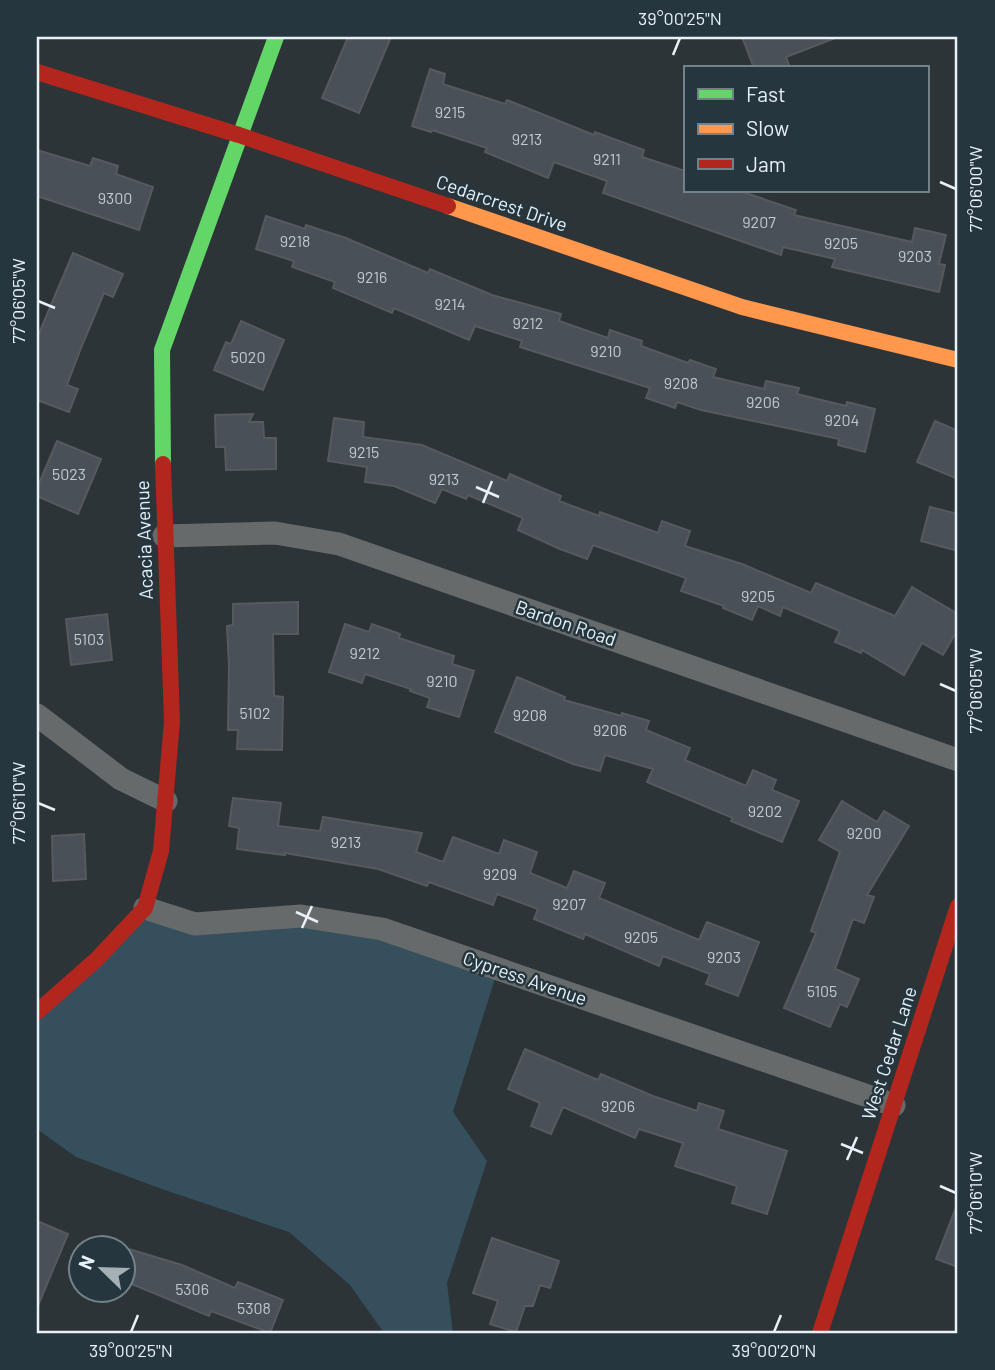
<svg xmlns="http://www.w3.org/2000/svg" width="995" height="1370" viewBox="0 0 995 1370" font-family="Barlow,sans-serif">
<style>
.green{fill:#364f5c}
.building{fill:#4a5057;stroke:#555a5f;stroke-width:2}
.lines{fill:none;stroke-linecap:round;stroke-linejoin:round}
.street{stroke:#666a6b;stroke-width:23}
.fast{stroke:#63d668;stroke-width:16}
.slow{stroke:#ff974d;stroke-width:16}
.jam{stroke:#b3261e;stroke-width:16}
.ticks{fill:none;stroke:#e7f1f7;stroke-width:2.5}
.labels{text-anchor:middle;stroke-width:5;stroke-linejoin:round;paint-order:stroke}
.number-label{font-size:16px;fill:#c0c9cf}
.street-label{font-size:19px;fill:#e7f1f7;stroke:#26363e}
.neatline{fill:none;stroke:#e7f1f7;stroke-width:2.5}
.ticks-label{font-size:18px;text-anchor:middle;fill:#e7f1f7}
</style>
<rect width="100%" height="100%" fill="#2c3438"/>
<!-- green -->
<path class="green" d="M145,908l50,16 106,-8 197,53 -45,143 34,49 -40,122 6,50h-69l-34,-48 -61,-53 -130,-44 -83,-31 -39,-28v-117z"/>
<!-- building -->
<g class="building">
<path d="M348,37h43l-32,76 -37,-15z"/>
<path d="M742,37h92l1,1 -49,19 4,11h-36z"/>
<path d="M430,69l15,5 -2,10 62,20 2,-4 87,35 1,-3 49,18 -2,7 43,14v20h55l56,19 -2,5 118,27 3,-14 31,7 -7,29 6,1 -6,27 -107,-25 3,-8 -52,-12 -2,8 -178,-62 4,-12 -53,-19 -6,16 -63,-26 2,-4 -55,-18 -1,2 -19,-6z"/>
<path d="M37,150l53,16 3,-8 25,8 -2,8 37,13 -14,43 -102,-34z"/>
<path d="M266,216l39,13 1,-4 40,13 82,35 2,-4 62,26 69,19 -2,7 49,17 2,-8 32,11 -1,5 47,17 2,-3 26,9 -3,8 51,12 2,-8 33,7 -2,6 49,12 1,-4 28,7 -10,43 -27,-7 1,-6 -138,-29 -24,-8 -2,6 -29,-10 4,-10 -130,-41 2,-6 -47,-15 -6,14 -75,-32 -2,5 -59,-25 2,-6 -43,-15 2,-6 -38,-12z"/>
<path d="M73,253l50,21 -10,23 -9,-4 -23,55 -14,37 11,4 -9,23 -32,-12v-62z"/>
<path d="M241,321l43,19 -21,50 -49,-20 12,-28 5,2z"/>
<path d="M253,414l-4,8h14l1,16h12v31l-50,1 -1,-23h-9l-1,-32z"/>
<path d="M334,418l30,4 -1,15 59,8 85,36 3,-7 51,22 -2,5 40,15 1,-4 58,21 4,-12 28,10 -5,15 57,18 69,29 5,-10 79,33 17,-29 46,27v15l-15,26 -21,-12 -18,32 -42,-25 -1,3 -26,-11 5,-11 -57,-24 -3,9 -22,-10 -6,14 -29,-12 1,-2 -43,-15 5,-13 -93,-33 -6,14 -27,-10 -42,-19 5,-12 -55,-23 -2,4 -24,-10 -7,14 -41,-17 -29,-4 2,-15 -39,-6z"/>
<path d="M935,421l23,10v48l-41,-17z"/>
<path d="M57,441l44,18 -23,55 -41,-18v-8z"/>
<path d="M930,507l28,7v37l-37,-10z"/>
<path d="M298,602v32h-25l1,62 9,1 -1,53 -45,-1 1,-19h-10l1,-64 -2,-40 6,-1v-21z"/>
<path d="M107,614l5,46 -41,5 -5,-46z"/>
<path d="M345,624l24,8 3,-8 28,10 -1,4 55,18 -2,8 22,7 -15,46 -32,-10 3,-9 -20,-7 1,-2 -46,-15 -3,9 -33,-11z"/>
<path d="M517,677l48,20 -1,3 58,16v-3l27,8 -3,9 44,18 -5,12 61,26 7,-16 23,10 -4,10 27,11 -17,41 -51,-21 2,-3 -86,-36 6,-13 -48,-14 -5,16 -27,-7 -78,-32z"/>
<path d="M233,798l48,5 -3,23 42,5 3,-14 99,16 -6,19 27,10 10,-25 46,17 5,-14 33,12 -7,21 37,15 7,-17 31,12 -6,15 100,42 8,-18 52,20 -21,54 -32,-12 4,-10 -47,-18 -4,10 -74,-32 -2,5 -49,-20 4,-10 -41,-15 -4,11 -64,-23 -2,4 -49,-17 -93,-16v2l-48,-6 2,-21 -10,-2z"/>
<path d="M842,801l35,21 7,-11 25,15 -42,69 7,2 -10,26 -11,-4 -18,50 24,10 -12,28 -7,-3 -10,23 -46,-19 32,-75 -5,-2 29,-79 -21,-12z"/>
<path d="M84,834l2,45 -33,2 -1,-45z"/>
<path d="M525,1049l73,31 3,-6 52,22 44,15 2,-8 25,8 -6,18 69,22 -20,63 -35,-11 5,-17 -62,-20 8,-23 -44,-14 -4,9 -72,-31 -12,27 -20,-8 9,-23 -32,-14z"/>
<path d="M957,1205h1v62l-22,-8z"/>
<path d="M37,1221l31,13 -31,74z"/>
<path d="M492,1238l67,23 -9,27 -10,-3 -7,21h-8l-9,26 -26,-8 8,-23 -25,-8z"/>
<path d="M122,1247l60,18 53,23 3,-6 45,18 -13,33 -59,-22 -2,5 -87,-36z"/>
</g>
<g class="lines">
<!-- street -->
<g class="street">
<path d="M164,536l111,-3 64,11 619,216"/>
<path d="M37,715l84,64 45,22"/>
<path d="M145,908l50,16 106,-8 81,13 512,176"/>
</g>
<!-- fast -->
<path class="fast" d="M163,464l-1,-114 114,-313"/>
<!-- slow -->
<path class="slow" d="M448,206l294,101 216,53"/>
<!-- jam -->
<g class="jam">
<path d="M37,72l202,63 209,71"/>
<path d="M37,1012l60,-53 48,-51 16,-57 11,-130 -9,-257"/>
<path d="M820,1333l138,-427"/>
</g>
</g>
<!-- ticks -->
<path class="ticks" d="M673,55l7,-17M940,182l16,7M38,301l17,7M476,487l23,10M483,503l9,-22M940,684l16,7M38,803l17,7M296,912l22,10M302,928l10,-22M841,1144l22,9M847,1160l10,-23M940,1186l16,7M131,1332l7,-17M774,1332l7,-17"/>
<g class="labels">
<!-- number labels -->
<g class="number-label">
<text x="450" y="118">9215</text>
<text x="527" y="145">9213</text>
<text x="607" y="165">9211</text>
<text x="115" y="204">9300</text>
<text x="759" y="228">9207</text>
<text x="295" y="247">9218</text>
<text x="841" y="249">9205</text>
<text x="915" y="262">9203</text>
<text x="372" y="283">9216</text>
<text x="450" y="310">9214</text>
<text x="528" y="329">9212</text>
<text x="606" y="357">9210</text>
<text x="248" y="363">5020</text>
<text x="681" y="389">9208</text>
<text x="763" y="408">9206</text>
<text x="842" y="426">9204</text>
<text x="364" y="458">9215</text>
<text x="69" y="480">5023</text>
<text x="444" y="485">9213</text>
<text x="758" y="602">9205</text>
<text x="89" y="645">5103</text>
<text x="365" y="659">9212</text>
<text x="442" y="687">9210</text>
<text x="255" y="719">5102</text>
<text x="530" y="721">9208</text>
<text x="610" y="736">9206</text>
<text x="765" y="817">9202</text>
<text x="864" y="839">9200</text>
<text x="346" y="848">9213</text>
<text x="500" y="880">9209</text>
<text x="569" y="910">9207</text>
<text x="641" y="943">9205</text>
<text x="724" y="963">9203</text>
<text x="822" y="997">5105</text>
<text x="618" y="1112">9206</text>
<text x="192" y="1295">5306</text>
<text x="254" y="1314">5308</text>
</g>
<!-- street labels -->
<g class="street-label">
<text transform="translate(502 203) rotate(19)" y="7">Cedarcrest Drive</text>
<text transform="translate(144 540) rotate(-92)" y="7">Acacia Avenue</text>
<text transform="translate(566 623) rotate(19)" y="7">Bardon Road</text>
<text transform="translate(525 978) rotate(19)" y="7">Cypress Avenue</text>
<text transform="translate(889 1053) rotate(-72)" y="7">West Cedar Lane</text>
</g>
</g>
<!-- border -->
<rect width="995" height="1370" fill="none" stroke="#26363e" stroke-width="77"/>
<!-- legend -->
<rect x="684" y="66" width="245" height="126" fill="#26363e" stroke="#738188" stroke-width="2"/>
<rect x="698" y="89" width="35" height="10" fill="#63d668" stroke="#738188" stroke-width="2"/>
<text x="746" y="102" font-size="21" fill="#e7f1f7">Fast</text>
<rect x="698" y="124" width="35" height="10" fill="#ff974d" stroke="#738188" stroke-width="2"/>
<text x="746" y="136" font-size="21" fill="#e7f1f7">Slow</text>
<rect x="698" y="159" width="35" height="10" fill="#b3261e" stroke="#738188" stroke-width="2"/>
<text x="746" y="172" font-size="21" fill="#e7f1f7">Jam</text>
<!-- north arrow -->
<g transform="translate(102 1269) rotate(293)"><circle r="33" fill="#26363e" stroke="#738188" stroke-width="2"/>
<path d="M0-5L12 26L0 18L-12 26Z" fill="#a6afb4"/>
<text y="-10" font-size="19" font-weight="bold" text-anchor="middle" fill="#e7f1f7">N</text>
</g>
<rect x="38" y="38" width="918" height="1294" class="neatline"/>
<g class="ticks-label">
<text x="680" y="25">39°00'25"N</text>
<text transform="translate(976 189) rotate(-90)" y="6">77°06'00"W</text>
<text transform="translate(19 301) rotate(-90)" y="6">77°06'05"W</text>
<text transform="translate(976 691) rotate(-90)" y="6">77°06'05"W</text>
<text transform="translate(19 803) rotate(-90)" y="6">77°06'10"W</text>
<text transform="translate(976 1193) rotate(-90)" y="6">77°06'10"W</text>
<text x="131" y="1357">39°00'25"N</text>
<text x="774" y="1357">39°00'20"N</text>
</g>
</svg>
